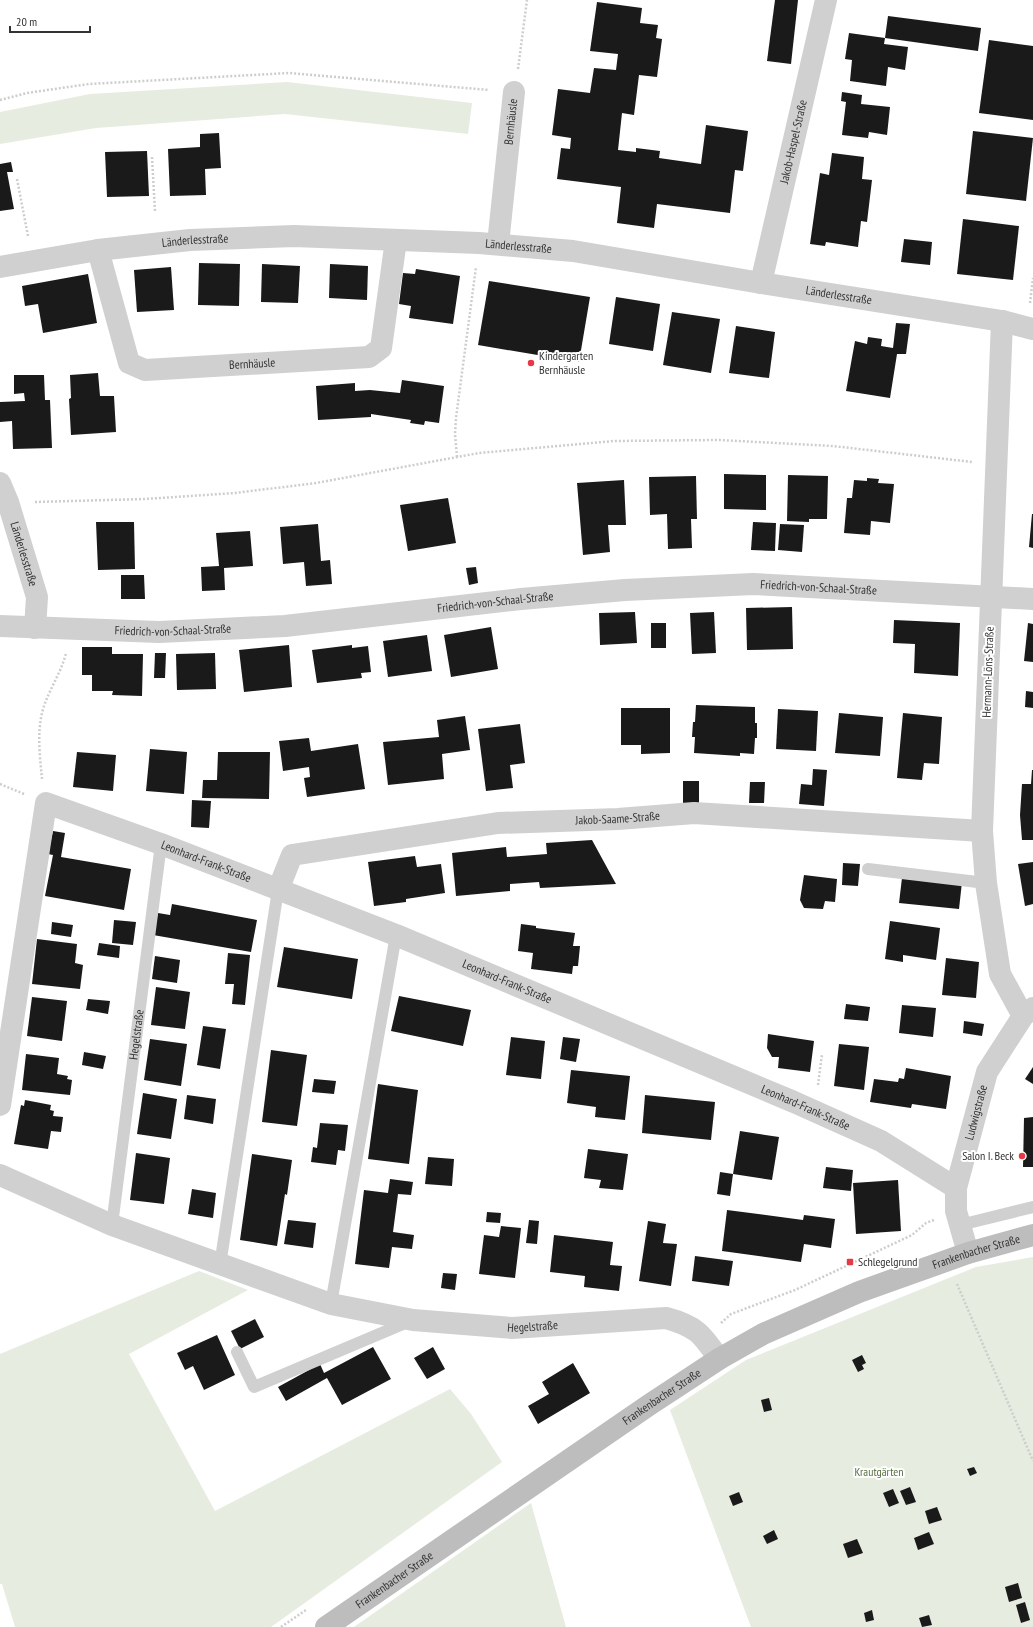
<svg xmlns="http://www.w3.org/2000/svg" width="1033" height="1627" viewBox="0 0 1033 1627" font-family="'PT Sans Narrow',sans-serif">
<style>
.green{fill:#e6ecdf}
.building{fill:#1a1a1a}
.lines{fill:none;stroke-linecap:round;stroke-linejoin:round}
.path{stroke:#cdcdcd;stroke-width:2.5;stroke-dasharray:2 2;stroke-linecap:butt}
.lane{stroke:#d0d0d0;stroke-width:12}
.street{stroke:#d0d0d0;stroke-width:22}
.secondary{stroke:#bdbdbd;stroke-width:22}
.poi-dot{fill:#e63946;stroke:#fff;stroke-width:1.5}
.labels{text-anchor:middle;stroke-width:4;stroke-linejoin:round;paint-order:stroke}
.street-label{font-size:12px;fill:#333;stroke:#fff}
.poi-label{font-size:12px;fill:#333;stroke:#fff;text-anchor:start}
.park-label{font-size:12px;fill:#56703f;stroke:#fff}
</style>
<rect width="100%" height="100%" fill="#fff"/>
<!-- green -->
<g class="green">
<path d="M287,82l185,21 -4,31 -183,-20 -189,14 -96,16v-32l90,-18z"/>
<path d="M1033,1257v370h-282l-81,-217 76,-50 230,-93z"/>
<path d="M199,1271l49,19 -119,64 86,157 235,-122 21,25 31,48 -231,165h-256l-13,-43h-2v-230z"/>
<path d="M531,1503l35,124h-212z"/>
</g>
<!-- building -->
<g class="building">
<path d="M775,0h23l-7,64 -24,-3z"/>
<path d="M597,2l45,6 -2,15 18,2 -2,13 6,1 -5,38 -18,-2 -5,40 -12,-2 -4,37 18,2v-4l24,3 -1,7 42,6 5,-39 42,6 -5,40 -8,-1 -5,43 -73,-9 -3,24 -37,-5 4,-36 -64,-8 4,-31 9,1 1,-11 -19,-3 6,-46 32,4 4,-25 22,2 2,-16 -28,-3z"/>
<path d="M888,16l93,12 -3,23 -93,-13z"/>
<path d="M849,33l36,5 -1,6 24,3 -3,23 -17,-3 -2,19 -36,-5 2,-21 -7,-1z"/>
<path d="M989,40l44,6v74l-54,-7z"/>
<path d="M842,92l20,3 -1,9 29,3 -3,28 -18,-3 -1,6 -26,-3 4,-33 -5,-1z"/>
<path d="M973,131l60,7 -7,63 -60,-7z"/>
<path d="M219,133l2,35 -16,1 1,26 -36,1 -2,-47 32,-2v-13z"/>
<path d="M147,151l2,45 -42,1 -2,-45z"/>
<path d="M832,153l32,4 -2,22 10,1 -5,42 -6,-1 -3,26 -32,-5 -1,4 -15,-2 10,-71 9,2z"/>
<path d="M11,162l2,10h-6l7,37 -14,2v-47z"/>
<path d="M963,219l56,7 -6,54 -56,-6z"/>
<path d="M904,239l28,3 -2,23 -29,-3z"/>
<path d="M199,263l41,1 -1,42 -41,-1z"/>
<path d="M262,264l38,2 -2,37 -37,-1z"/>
<path d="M330,264l38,2 -1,34 -38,-2z"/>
<path d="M171,267l3,43 -37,2 -3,-42z"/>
<path d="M416,269l44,7 -7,48 -44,-6 2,-12 -12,-2 4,-31 12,1z"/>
<path d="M88,274l9,49 -54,10 -5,-29 -13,2 -3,-20z"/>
<path d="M489,281l101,16 -11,65 -101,-17z"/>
<path d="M616,297l44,7 -7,47 -44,-7z"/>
<path d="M672,312l48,7 -9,54 -48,-8z"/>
<path d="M896,323l14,1 -4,30h-9l-7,44 -44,-7 9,-50 12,3 1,-7 14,2 -1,7 12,2z"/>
<path d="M736,326l39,6 -6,46 -40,-5z"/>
<path d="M98,373l2,23h14l2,36 -45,3 -2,-36 2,-1 -1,-23z"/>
<path d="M14,375h30l1,25h5l2,48 -39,1 -1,-28 -12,1v-20l25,-1 -1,-8 -10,1z"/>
<path d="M402,380l42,6 -5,37 -14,-2 -1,4 -14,-2 1,-3 -40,-6v3l-53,3 -2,-34 39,-3v8l15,-1 30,3z"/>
<path d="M724,474l42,1v35l-42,-1z"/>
<path d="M788,475l40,1 -1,43h-18v3l-22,-1z"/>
<path d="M696,476l1,43h-6l1,29 -24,1 -1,-35 -17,1 -1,-38z"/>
<path d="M867,478l12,1 -1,4 16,1 -4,39 -19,-2 -1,14 -26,-2 3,-35h5l2,-18 13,1z"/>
<path d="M624,480l2,45h-18l2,27 -27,3 -6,-72z"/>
<path d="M448,498l8,45 -48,8 -8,-46z"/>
<path d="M1032,514h1v34l-4,-1z"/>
<path d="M96,522h38l1,47 -37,1z"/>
<path d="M753,522l23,1 -1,28 -24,-1z"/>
<path d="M318,524l3,37 9,-1 2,24 -26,2 -2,-24 -21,2 -3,-37z"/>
<path d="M780,524l24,1 -2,27 -24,-2z"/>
<path d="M250,531l3,35 -29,2 1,22 -23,1 -1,-24 18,-1 -3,-33z"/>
<path d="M476,567l2,16 -9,2 -3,-17z"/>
<path d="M121,575h23l1,24h-24z"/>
<path d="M792,607l1,42 -46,1 -1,-42z"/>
<path d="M635,612l2,31 -37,2 -1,-32z"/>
<path d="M714,612l2,41 -24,1 -2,-41z"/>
<path d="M894,620l66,3 -2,53 -44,-3 1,-29 -22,-1z"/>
<rect x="651" y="623" width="15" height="25"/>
<path d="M1028,623l5,1v38l-9,-1z"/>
<path d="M491,627l7,42 -47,8 -7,-42z"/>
<path d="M427,635l5,36 -44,6 -5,-36z"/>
<path d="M289,645l3,42 -48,5 -5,-42z"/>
<path d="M352,645v3l16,-2 3,26 -10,1 1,5 -45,5 -5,-33z"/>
<path d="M82,647h30v7h31l-1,42 -30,-1 1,-4h-21v-16h-10z"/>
<path d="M155,653h11l-1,25h-11z"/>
<path d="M215,653l1,36 -39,1 -1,-36z"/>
<path d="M1026,691l7,1v16l-8,-1z"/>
<path d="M696,705l59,2v16h2v15h-2l-1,16 -14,-1v3l-46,-3 1,-16h-3l1,-15h2z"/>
<path d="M621,708h49v45l-29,1v-9h-20z"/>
<path d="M778,709l40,2 -2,40 -40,-2z"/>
<path d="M839,713l44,4 -3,39 -45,-3z"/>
<path d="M903,713l39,4 -3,47 -15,-1 -2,17 -25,-2z"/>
<path d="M465,716l5,34 -28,4 2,25 -56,6 -5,-43 56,-5 -2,-17z"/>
<path d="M520,724l5,39 -15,2 3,23 -27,3 -8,-62z"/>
<path d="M309,738l2,13 47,-7 7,45 -58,8 -3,-19 6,-1 -1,-10 -26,4 -4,-30z"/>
<path d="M150,749l37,3 -3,42 -38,-3z"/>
<path d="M77,752l39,3 -3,36 -40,-4z"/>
<path d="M218,752h52l-1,47 -67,-1 1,-18h14z"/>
<path d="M813,769l14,1 -3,36 -25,-2 2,-20 11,1z"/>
<path d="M1032,770h1v70h-11l-2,-25 2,-31h9z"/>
<rect x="683" y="781" width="16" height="22"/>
<path d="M750,782h15l-1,21h-15z"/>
<path d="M192,800l19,1 -2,27 -18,-1z"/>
<path d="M53,831l12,2 -4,24 70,12 -7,41 -79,-14 8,-41 -5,-1z"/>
<path d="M592,840l24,44 -76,4 -1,-6 -29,2v7l-54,5 -4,-43 54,-6 1,10 40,-3 -1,-11z"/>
<path d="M415,856l2,11 24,-3 4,29 -39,6v3l-32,4 -6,-44z"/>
<path d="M1033,862v42l-8,2 -7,-42z"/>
<path d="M843,863l17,1 -2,22 -16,-1z"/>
<path d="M804,875l33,4 -2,23 -10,-1 -2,8 -19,-1 -4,-8z"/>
<path d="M902,878l60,4 -3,27 -60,-6z"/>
<path d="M172,904l85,16 -6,32 -98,-17 5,-22 12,2z"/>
<path d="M114,920l22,2 -3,23 -21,-2z"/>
<path d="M890,921l50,7 -4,32 -33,-5v7l-18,-3z"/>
<path d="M52,922l21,3 -2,12 -20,-3z"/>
<path d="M521,924l15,2v2l39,5 -2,13h7l-2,20h-5l-1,8 -41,-5 2,-16 -15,-2z"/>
<path d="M37,939l40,5 -2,19 8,2 -3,24 -48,-5z"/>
<path d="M99,943l21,3 -1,12 -22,-3z"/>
<path d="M284,947l74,12 -6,40 -75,-12z"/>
<path d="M228,953l22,2 -5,50 -13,-1 2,-20h-9z"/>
<path d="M155,956l25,4 -3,23 -25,-4z"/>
<path d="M946,958l33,4 -3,36 -34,-3z"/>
<path d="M156,987l34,5 -5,37 -34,-4z"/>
<path d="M399,996l72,14 -8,36 -72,-15z"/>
<path d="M32,997l35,4 -5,40 -35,-5z"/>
<path d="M88,999l22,2 -2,13 -22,-4z"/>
<path d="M846,1004l24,3 -2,14 -24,-2z"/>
<path d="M902,1005l34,3 -3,29 -34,-4z"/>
<path d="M964,1021l20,3 -2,12 -19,-3z"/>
<path d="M203,1026l23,3 -6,40 -23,-4z"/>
<path d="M768,1034l46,7 -4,31 -32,-4 1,-11h-7l-5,-9z"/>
<path d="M511,1037l34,4 -4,38 -35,-4z"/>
<path d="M563,1037l17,2 -4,23 -16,-3z"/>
<path d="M150,1039l37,5 -6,42 -37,-6z"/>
<path d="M839,1044l30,3 -5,43 -30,-4z"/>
<path d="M271,1050l36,5 -10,71 -35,-4z"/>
<path d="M84,1052l22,4 -3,13 -21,-4z"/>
<path d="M26,1054l33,4 -2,16 11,2 -1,3 5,1 -2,15 -48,-5z"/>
<path d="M1033,1067v17l-8,-5z"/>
<path d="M906,1068l45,8 -5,33 -34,-5 -1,4 -41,-6 4,-23 24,3 1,-4 5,1z"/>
<path d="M571,1070l59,6 -5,44 -30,-3 1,-10 -29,-4z"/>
<path d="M314,1079l22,2 -2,13 -22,-2z"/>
<path d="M378,1084l40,6 -9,74 -41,-5z"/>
<path d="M143,1093l34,6 -6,40 -34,-5z"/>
<path d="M187,1095l29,4 -3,25 -29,-5z"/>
<path d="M645,1095l70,7 -4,38 -69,-7z"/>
<path d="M25,1100l26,5 -1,5 4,1 -1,5 10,1 -2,15 -10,-1 -3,18 -34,-5 7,-39 3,1z"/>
<path d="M1033,1117v50h-10l1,-49z"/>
<path d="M320,1123l28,2 -3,26 -7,-1 -2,15 -25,-3 2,-15 4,1z"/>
<path d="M740,1131l39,6 -7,43 -39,-6z"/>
<path d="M588,1149l40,5 -5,36 -24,-2 2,-8 -17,-2z"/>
<path d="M136,1153l34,5 -6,46 -34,-4z"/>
<path d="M252,1154l40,6 -5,35 -2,-1 -8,52 -37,-6z"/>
<path d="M428,1157l26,2 -2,27 -27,-2z"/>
<path d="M826,1167l27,3 -2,21 -28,-3z"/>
<path d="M720,1172l13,2 -3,22 -13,-2z"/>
<path d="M390,1179l23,3 -2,13 -13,-1 -5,38 21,3 -2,14 -20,-2 -3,21 -34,-4 9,-74 24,3z"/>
<path d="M898,1180l3,51 -45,3 -3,-51z"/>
<path d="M192,1189l24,4 -3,25 -25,-4z"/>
<path d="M727,1210l76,10 1,-5 31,4 -4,29 -27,-4 -3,18 -79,-11z"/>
<path d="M487,1212l14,1 -1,10 -14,-1z"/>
<path d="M288,1220l28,3 -3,25 -29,-4z"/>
<path d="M529,1220l10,1 -2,23 -11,-1z"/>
<path d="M648,1221l18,3 -3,19 14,1 -6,42 -32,-5z"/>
<path d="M501,1226l20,2 -6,50 -36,-4 5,-39 15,2z"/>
<path d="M554,1235l59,7 -3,23 12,1 -3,25 -35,-4 1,-11 -35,-4z"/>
<path d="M695,1256l38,5 -4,25 -37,-5z"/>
<path d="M443,1273l14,1 -2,16 -14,-2z"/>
<path d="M255,1319l9,18 -24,12 -9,-18z"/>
<path d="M217,1335l18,40 -31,15 -11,-24 -8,4 -8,-17z"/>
<path d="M373,1347l18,32 -49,26 -15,-27 -41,23 -8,-14 42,-23 4,9z"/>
<path d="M433,1347l12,22 -18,10 -13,-21z"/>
<path d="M862,1355l4,8 -4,2 2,4 -6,3 -6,-12z"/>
<path d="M573,1363l17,30 -52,31 -10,-18 21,-12 -7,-12z"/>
<path d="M769,1398l3,12 -8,2 -3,-12z"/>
<path d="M974,1467l3,6 -7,3 -3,-7z"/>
<path d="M910,1487l6,15 -10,3 -6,-14z"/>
<path d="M893,1489l6,14 -10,4 -6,-14z"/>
<path d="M739,1492l4,10 -10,4 -4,-10z"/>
<path d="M937,1507l5,13 -13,4 -4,-13z"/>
<path d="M774,1530l4,9 -11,5 -4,-8z"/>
<path d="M929,1532l5,12 -16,6 -4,-12z"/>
<path d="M857,1539l6,14 -15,5 -5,-14z"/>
<path d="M1018,1583l4,15 -13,4 -4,-15z"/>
<path d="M1025,1602l5,18 -9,3 -5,-18z"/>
<path d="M872,1610l2,10 -8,2 -2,-9z"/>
<path d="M929,1615l3,10 -10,2 -3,-9z"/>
</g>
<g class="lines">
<!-- path -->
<g class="path">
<path d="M518,69l9,-69"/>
<path d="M0,100l27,-7 62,-9 200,-11 200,17"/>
<path d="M152,157l3,55"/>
<path d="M17,179l11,57"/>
<path d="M1030,303l3,-25"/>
<path d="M457,457l-2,-23 1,-16 20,-151"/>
<path d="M35,502l110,-3 90,-6 81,-10 163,-30 135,-12 105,-1 114,6 139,16"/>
<path d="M42,779c-2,-21 -5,-45 0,-66 5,-21 19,-39 24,-60"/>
<path d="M0,784l24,10"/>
<path d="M818,1085l4,-31"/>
<path d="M957,1284l76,177"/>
<path d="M721,1323l10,-9 64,-24 117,-55 14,-12 8,-3"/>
<path d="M281,1627l25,-17"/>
</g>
<!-- lane -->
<g class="lane">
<path d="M868,869l118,14"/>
<path id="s1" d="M112,1225l49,-381"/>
<path d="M960,1225l73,-18"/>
<path d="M220,1265l58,-375"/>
<path d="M331,1304l65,-369"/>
<path d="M237,1352l17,35 156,-66"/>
</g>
<!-- street -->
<g class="street">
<path id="s2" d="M498,244l16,-152"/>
<path id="s3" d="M98,250l31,113 16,7 224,-13 12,-9 15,-108"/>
<path id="s4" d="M0,267l98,-17 92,-10 104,-4 185,7 94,8 188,32 241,38 31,8"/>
<path id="s5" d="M761,283l65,-283"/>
<path d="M1002,321l-20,510 4,52 14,91 23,42"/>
<path id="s6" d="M0,483l8,19 29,95 -2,31"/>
<path id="s7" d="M0,626l159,6 126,-6 236,-27 104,-9 128,-6 280,15"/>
<path id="s8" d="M278,890l14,-35 206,-32 120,-4 76,-6 288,18"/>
<path id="s9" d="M0,1105l46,-302 115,41 235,91 398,167 87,39 75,47"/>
<path id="s10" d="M0,1175l112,50 219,79 82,16 99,8 154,-10c30,8 36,16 53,41"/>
<path id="s11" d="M968,1253l-12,-42v-23l31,-116 36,-56 10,-8"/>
</g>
<!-- secondary -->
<path class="secondary" id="s12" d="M326,1627l323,-222 70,-46 44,-25 96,-42 109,-39 65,-18"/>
</g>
<!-- markers -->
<g class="poi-dot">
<circle cx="531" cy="363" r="4"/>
<circle cx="1022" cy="1156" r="4"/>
<rect x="846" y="1258" width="8" height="8" rx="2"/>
</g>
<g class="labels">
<!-- street labels -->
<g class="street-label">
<text dy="4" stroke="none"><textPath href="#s2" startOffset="123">Bernhäusle</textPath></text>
<text dy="4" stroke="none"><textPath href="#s5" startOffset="145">Jakob-Haspel-Straße</textPath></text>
<text dy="4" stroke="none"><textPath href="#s4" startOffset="197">Länderlesstraße</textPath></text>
<text dy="4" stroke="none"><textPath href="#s4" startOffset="521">Länderlesstraße</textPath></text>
<text dy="4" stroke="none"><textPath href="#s4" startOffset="845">Länderlesstraße</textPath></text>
<text dy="4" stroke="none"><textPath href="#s3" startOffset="242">Bernhäusle</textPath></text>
<text dy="4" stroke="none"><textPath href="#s6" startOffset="75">Länderlesstraße</textPath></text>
<text dy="4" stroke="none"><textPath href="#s7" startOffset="821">Friedrich-von-Schaal-Straße</textPath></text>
<text dy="4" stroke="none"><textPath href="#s7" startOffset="497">Friedrich-von-Schaal-Straße</textPath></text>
<text dy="4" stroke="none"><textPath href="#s7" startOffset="173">Friedrich-von-Schaal-Straße</textPath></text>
<text transform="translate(988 672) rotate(-88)" y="4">Hermann-Löns-Straße</text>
<text dy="4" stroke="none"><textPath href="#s8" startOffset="366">Jakob-Saame-Straße</textPath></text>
<text dy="4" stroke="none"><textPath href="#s9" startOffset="476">Leonhard-Frank-Straße</textPath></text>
<text dy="4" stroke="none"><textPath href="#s9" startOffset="800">Leonhard-Frank-Straße</textPath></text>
<text dy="4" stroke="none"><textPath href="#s1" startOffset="192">Hegelstraße</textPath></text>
<text dy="4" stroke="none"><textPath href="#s9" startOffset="1124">Leonhard-Frank-Straße</textPath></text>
<text dy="4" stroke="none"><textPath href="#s11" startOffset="145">Ludwigstraße</textPath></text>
<text dy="4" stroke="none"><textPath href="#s12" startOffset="755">Frankenbacher Straße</textPath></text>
<text dy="4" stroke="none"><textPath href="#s10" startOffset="559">Hegelstraße</textPath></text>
<text dy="4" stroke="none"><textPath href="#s12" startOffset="407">Frankenbacher Straße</textPath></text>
<text dy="4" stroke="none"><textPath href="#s12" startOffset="83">Frankenbacher Straße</textPath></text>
</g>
<!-- poi labels -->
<g class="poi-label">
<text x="539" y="360">Kindergarten<tspan x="539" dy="14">Bernhäusle</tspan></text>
<text x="1014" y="1160" text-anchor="end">Salon I. Beck</text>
<text x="858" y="1266">Schlegelgrund</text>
</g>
<!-- park labels -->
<g class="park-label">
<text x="879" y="1476">Krautgärten</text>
</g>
</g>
<!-- scale -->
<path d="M10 26v6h80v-6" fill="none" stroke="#333333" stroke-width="2"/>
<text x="16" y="26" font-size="12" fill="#333333" stroke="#ffffff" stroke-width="3" paint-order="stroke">20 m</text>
</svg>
